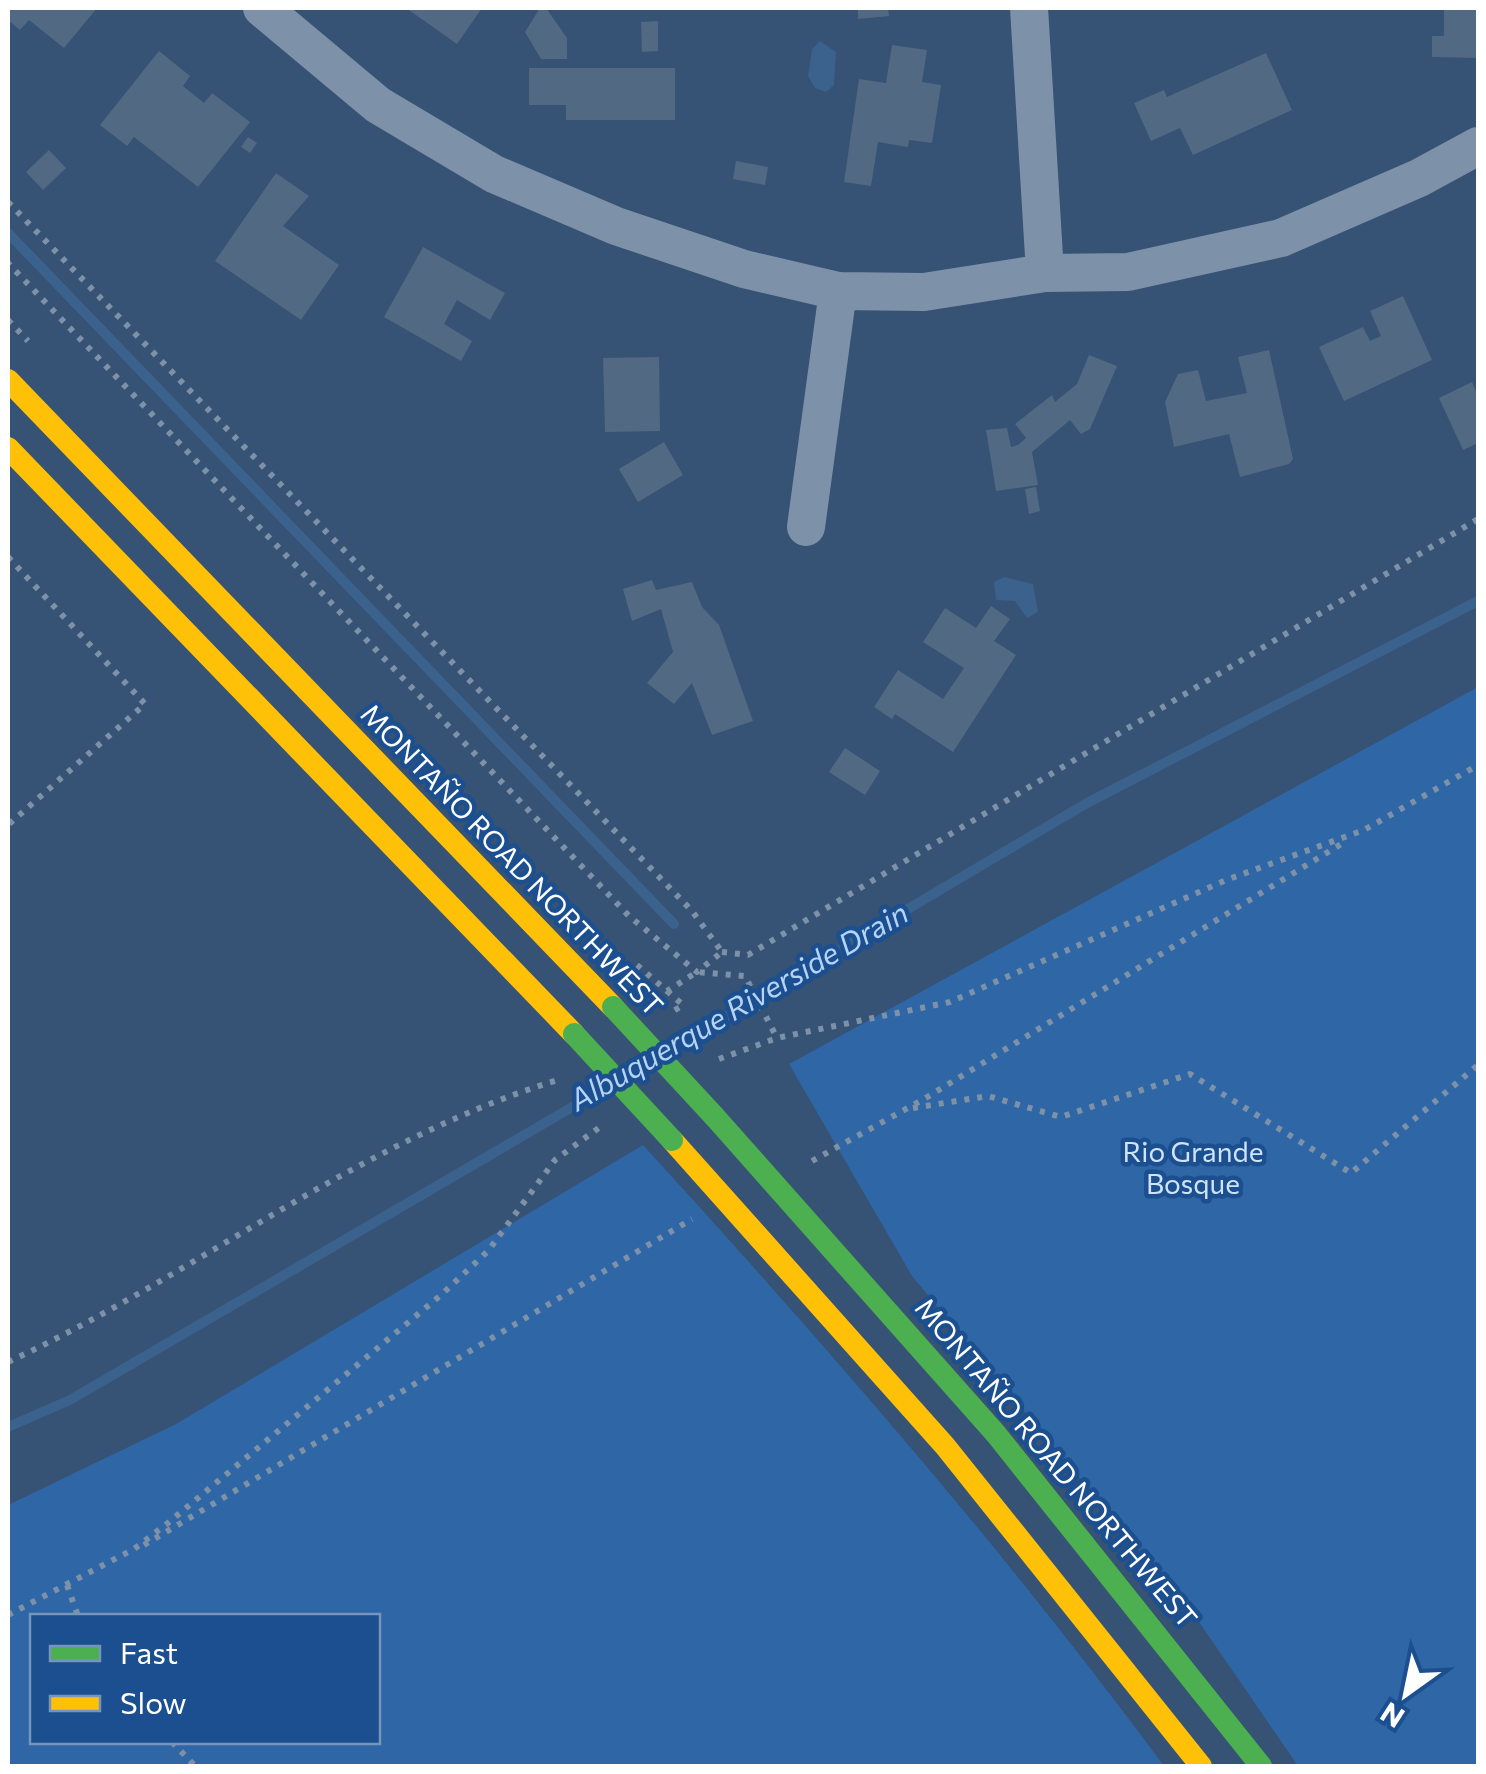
<svg xmlns="http://www.w3.org/2000/svg" width="1486" height="1774" viewBox="0 0 1486 1774" font-family="Commissioner,sans-serif">
<style>
.green{fill:#2f66a5;fill-rule:evenodd}
.water{fill:#3b618d}
.lines{fill:none;stroke-linecap:round;stroke-linejoin:round}
.stream{stroke:#3b618d;stroke-width:10}
.building{fill:#526984}
.path{stroke:#7d92a8;stroke-width:6;stroke-dasharray:5 8;stroke-linecap:butt}
.street{stroke:#7d92a8;stroke-width:38}
.fast{stroke:#4caf50;stroke-width:22}
.slow{stroke:#ffc107;stroke-width:22}
.fast-bridge{stroke:#4caf50;stroke-width:22}
.labels{text-anchor:middle;stroke-width:9;stroke-linejoin:round;paint-order:stroke}
.street-label{font-size:28px;fill:#fff;stroke:#1b4f8f}
.park-label{font-size:28px;fill:#cfe3fa;stroke:#1b4f8f}
.water-label{font-size:30px;font-style:italic;fill:#b5d3f5;stroke:#1b4f8f}
</style>
<rect width="100%" height="100%" fill="#365274"/>
<!-- green -->
<g class="green">
<path d="M1478,687v1077l-180,2 -99,-144 -287,-346 -123,-212z"/>
<path d="M643,1145c183,200 360,403 521,621h-1156v-261l168,-81zM32,1616h346v126h-346z"/>
</g>
<!-- water -->
<g class="water">
<path d="M820,41l16,11 -2,33 -8,7 -11,-4 -7,-12 4,-27z"/>
<path d="M1004,577l29,7 5,28 -11,6 -12,-17 -19,-1 -2,-18z"/>
</g>
<g class="lines">
<!-- stream -->
<g class="stream">
<path d="M8,233l666,691"/>
<path d="M671,1049l416,-246 391,-202"/>
<path d="M8,1427l62,-27 535,-312"/>
</g>
</g>
<!-- building -->
<g class="building">
<path d="M8,8h89l-33,40 -35,-28 -9,10 -12,-10z"/>
<path d="M406,8h76l-25,36z"/>
<path d="M540,8h6l21,30v21h-26l-16,-27z"/>
<path d="M858,8h30l1,8 -31,3z"/>
<path d="M1444,8h34v50l-46,-1v-21h12z"/>
<path d="M658,21v30l-16,1 -1,-30z"/>
<path d="M892,45l35,5 -5,32 19,3 -9,58 -23,-3 -1,7 -30,-5 -7,44 -27,-4 15,-103 27,4z"/>
<path d="M159,51l31,25 -7,10 21,17 8,-10 38,29 -52,65 -64,-50 -7,9 -27,-21z"/>
<path d="M1266,53l26,57 -99,45 -13,-27 -29,13 -17,-38 30,-13 3,7z"/>
<path d="M529,68h146v52h-109v-15h-37z"/>
<path d="M248,137l9,6 -7,10 -9,-6z"/>
<path d="M49,150l17,18 -23,22 -17,-18z"/>
<path d="M736,161l32,6 -3,18 -32,-6z"/>
<path d="M276,173l33,23 -26,30 56,39 -38,55 -86,-59z"/>
<path d="M423,247l82,46 -15,27 -33,-20 -13,24 28,17 -11,20 -77,-44z"/>
<path d="M1403,296l29,64 -88,41 -25,-54 44,-20 7,14 11,-5 -11,-25z"/>
<path d="M1269,350l24,109 -4,5 -49,13 -11,-43 -55,13 -9,-45 13,-28 20,-4 8,31 41,-8 -9,-36z"/>
<path d="M1089,355l28,11 -27,63 -9,5 -11,-14 -38,32 6,33 -42,6 -10,-61 21,-2 4,19 7,-2 8,-7 -11,-14 37,-29 3,7 22,-18z"/>
<path d="M659,357l1,74 -55,1 -2,-74z"/>
<path d="M1472,382l6,14v47l-15,7 -24,-52z"/>
<path d="M664,442l19,33 -45,27 -19,-33z"/>
<path d="M1036,487l4,24 -11,3 -4,-25z"/>
<path d="M652,580l4,10 36,-8 10,25 17,18 34,96 -41,14 -20,-52 -18,21 -27,-21 26,-31 -12,-43 -29,12 -9,-32z"/>
<path d="M991,606l19,13 -16,22 22,14 -63,97 -58,-38 -3,5 -18,-12 24,-37 45,29 21,-31 -41,-26 22,-34 31,20z"/>
<path d="M845,748l35,23 -15,24 -36,-23z"/>
</g>
<g class="lines">
<!-- path -->
<g class="path">
<path d="M8,202l684,709 30,41 -25,20 -68,-56 -621,-653"/>
<path d="M8,320l20,21"/>
<path d="M8,557l137,147 -137,121"/>
<path d="M722,952l26,3 730,-436"/>
<path d="M637,965l30,26 30,-19 48,4 32,62"/>
<path d="M667,991l16,14 -11,7"/>
<path d="M719,1059l58,-21 173,-36 276,-122 138,-50 114,-65"/>
<path d="M913,1108l75,-12 73,21 129,-43 161,99 127,-108"/>
<path d="M812,1161l112,-62 422,-258"/>
<path d="M8,1362c186,-86 352,-222 550,-282"/>
<path d="M144,1545l548,-326"/>
<path d="M67,1585l11,31"/>
<path d="M8,1615l126,-66 34,-26 273,-228 47,-44 67,-91 49,-36"/>
<path d="M172,1742l23,24"/>
</g>
<!-- street -->
<g class="street">
<path d="M262,8l116,97 116,69 122,52 128,43 94,22 86,1 121,-19 83,-1 153,-34 138,-60 59,-32"/>
<path d="M1029,8l16,265"/>
<path d="M806,527l32,-236"/>
</g>
<!-- fast -->
<path class="fast" d="M714,1116l282,318 265,332"/>
<!-- slow -->
<g class="slow">
<path d="M8,380l605,627"/>
<path d="M8,448l566,586"/>
<path d="M672,1140l273,306 256,320"/>
</g>
<!-- fast-bridge -->
<g class="fast-bridge">
<path d="M613,1007l101,109"/>
<path d="M574,1034l98,106"/>
</g>
</g>
<g class="labels">
<!-- street labels -->
<g class="street-label">
<text transform="translate(512 860) rotate(46)" y="10">MONTAÑO ROAD NORTHWEST</text>
<text transform="translate(1056 1463) rotate(50)" y="10">MONTAÑO ROAD NORTHWEST</text>
</g>
<!-- park labels -->
<g class="park-label">
<text x="1193" y="1162">Rio Grande<tspan x="1193" dy="32">Bosque</tspan></text>
</g>
<!-- water labels -->
<g class="water-label">
<text transform="translate(739 1007) rotate(-30)" y="10">Albuquerque Riverside Drain</text>
</g>
</g>
<!-- border -->
<rect width="1486" height="1774" fill="none" stroke="#ffffff" stroke-width="20"/>
<!-- legend -->
<rect x="30" y="1614" width="350" height="130" fill="#1b4f8f" stroke="#7695bc" stroke-width="2.5"/>
<rect x="50" y="1646" width="50" height="15" fill="#4caf50" stroke="#7695bc" stroke-width="2.5"/>
<text x="120" y="1664" font-size="30" fill="#ffffff">Fast</text>
<rect x="50" y="1696" width="50" height="15" fill="#ffc107" stroke="#7695bc" stroke-width="2.5"/>
<text x="120" y="1714" font-size="30" fill="#ffffff">Slow</text>
<!-- north arrow -->
<g transform="translate(1406 1694) rotate(213)" stroke="#1b4f8f" stroke-width="8" paint-order="stroke">
<path d="M0-8L18 38L0 25L-18 38Z" fill="#ffffff"/>
<text y="-15" font-size="28" font-weight="bold" text-anchor="middle" fill="#ffffff">N</text>
</g>
</svg>
